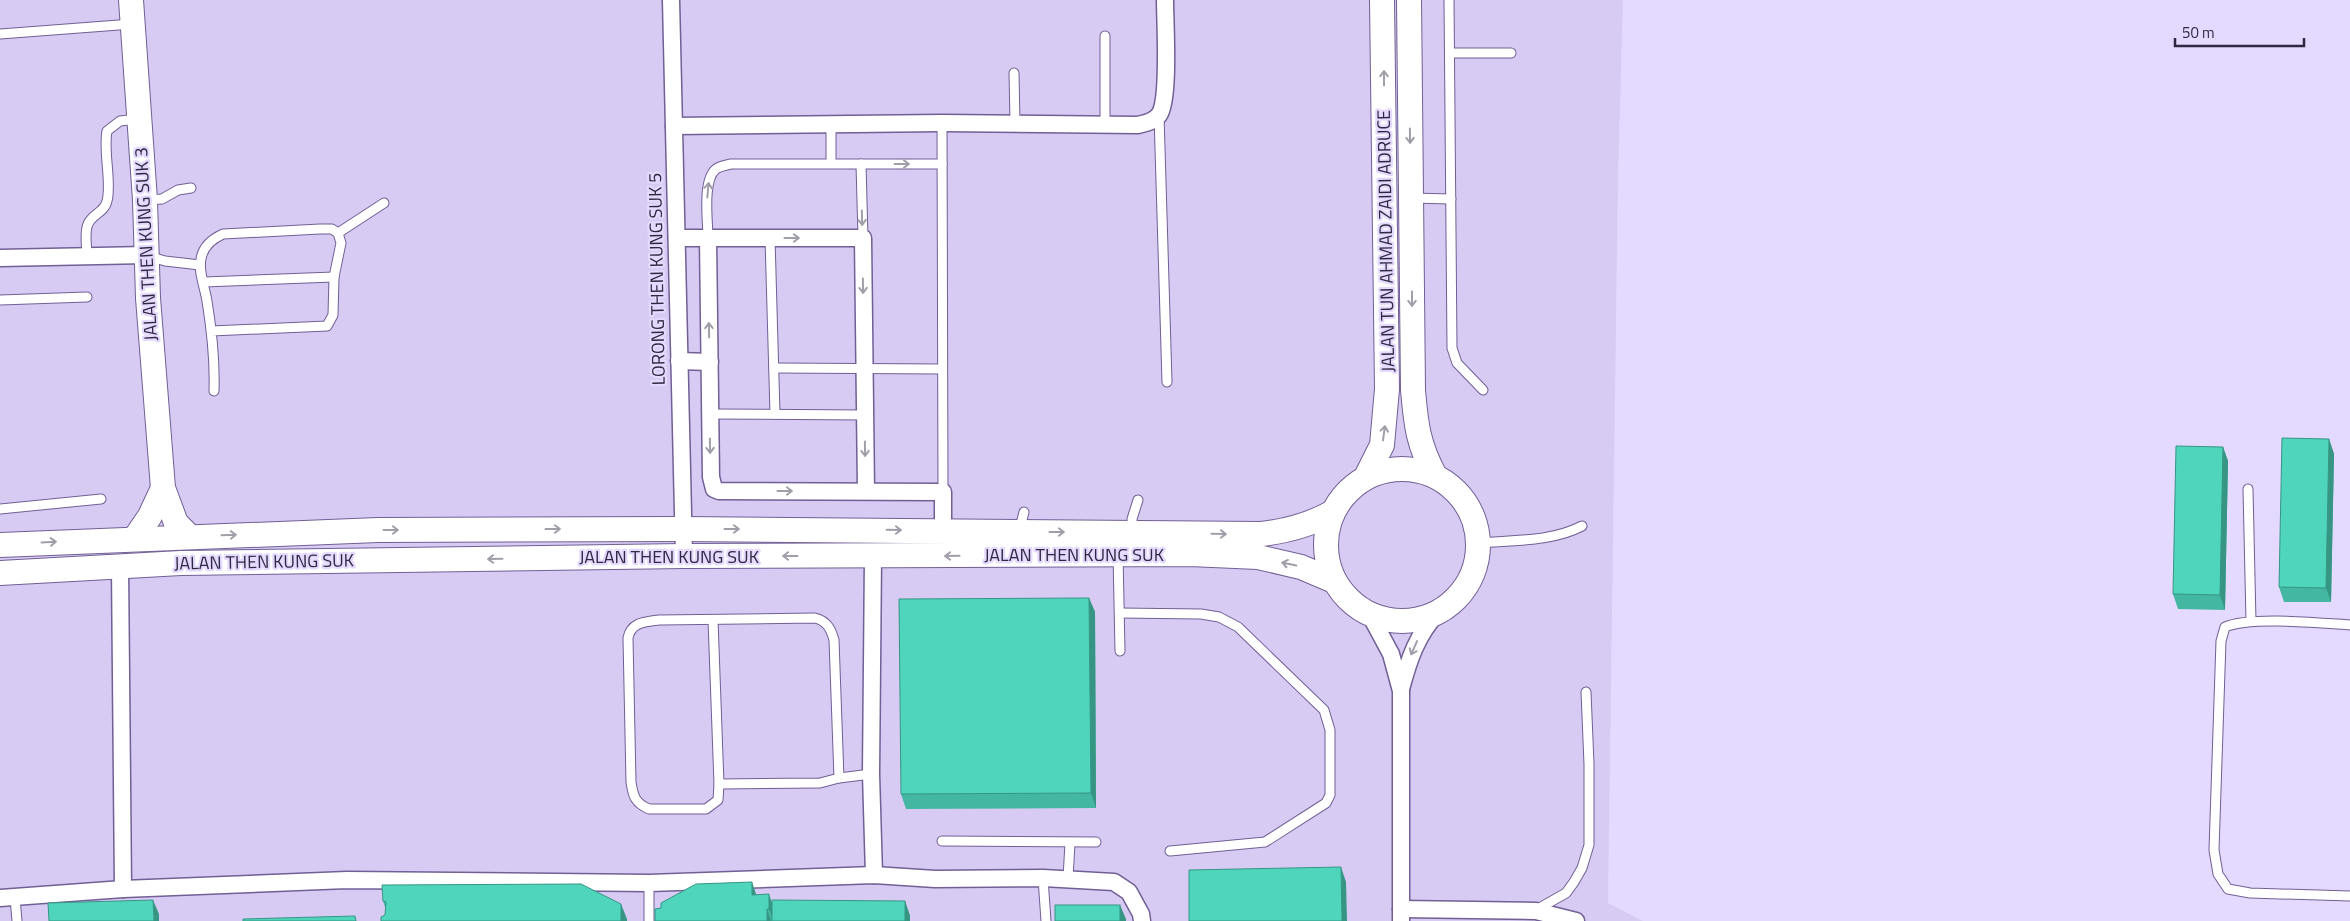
<svg xmlns="http://www.w3.org/2000/svg" width="2350" height="921" viewBox="0 0 2350 921" font-family="'Titillium Web',sans-serif">
<style>
.built{fill:#d7cbf3}
.lines{fill:none;stroke-linecap:round;stroke-linejoin:round}
.lane-casing{stroke:#715f95;stroke-width:11}
.street-casing{stroke:#715f95;stroke-width:19}
.secondary-casing{stroke:#715f95;stroke-width:26}
.lane{stroke:#fff;stroke-width:9}
.street{stroke:#fff;stroke-width:16}
.secondary{stroke:#fff;stroke-width:24}
.wall{fill:#44b7a2}
.shaded-wall{fill:#379584}
.building{fill:#4fd5bc;stroke:#379584}
.oneway{stroke:#a29ea9}
.labels{text-anchor:middle;stroke-width:4.5;stroke-linejoin:round;paint-order:stroke}
.street-label{font-size:18px;fill:#302840;stroke:#e4d9ff}
</style>
<rect width="100%" height="100%" fill="#e4d9ff"/>
<!-- built -->
<path class="built" d="M0,0h1623l-5,177 -10,726 35,18h-1643z"/>
<g class="lines">
<defs>
<g id="lane">
<path d="M1449,0l3,348 5,15 26,27"/>
<path d="M0,34l132,-10"/>
<path d="M1105,36v88"/>
<path d="M1450,53h61"/>
<path d="M1014,73l1,50"/>
<path d="M1159,115l8,267"/>
<path d="M831,123v40"/>
<path d="M942,123l1,369"/>
<path d="M861,164l2,74"/>
<path d="M1411,198l40,1"/>
<path d="M145,200l17,-1 16,-9 13,-2"/>
<path d="M338,233l46,-30"/>
<path d="M708,238c0,-16 -6,-58 8,-69 4,-3 10,-4 15,-5h211"/>
<path d="M770,238l5,176"/>
<path d="M87,256c0,-10 -3,-23 1,-32 4,-10 17,-12 19,-23 5,-18 -4,-49 0,-70l13,-10 17,-2"/>
<path d="M148,256l17,5 35,4"/>
<path d="M204,282l130,-5"/>
<path d="M0,300l87,-3"/>
<path d="M211,331l116,-5 6,-11 1,-38 7,-34 -3,-10 -6,-4h-12l-97,5c-11,5 -20,12 -22,25 -3,12 4,29 6,42 5,31 8,59 7,90"/>
<path d="M774,368l168,1"/>
<path d="M710,414l155,1"/>
<path d="M2248,489l3,132"/>
<path d="M0,509l101,-10"/>
<path d="M1019,532l5,-20"/>
<path d="M1133,532l-1,-13 6,-19"/>
<path d="M1479,543c35,-3 72,-1 103,-17"/>
<path d="M1118,554l2,97"/>
<path d="M1120,613l81,1 18,3 19,10 86,83 6,20v65l-4,8 -61,39 -95,9"/>
<path d="M713,620l6,164 101,-1 19,-5 32,-4"/>
<path d="M2350,625c-30,-2 -100,-9 -125,2l-4,14 -7,209 4,24 10,15 22,4 100,3"/>
<path d="M719,784l-1,16 -12,9h-57c-14,-6 -16,-13 -18,-27l-3,-144c3,-16 17,-16 31,-18l156,-2c12,3 16,11 19,22l5,138"/>
<path d="M942,841l154,1"/>
<path d="M1043,878l3,43"/>
<path d="M1068,878l2,-35"/>
<path d="M649,883v38"/>
<path d="M15,897l2,24"/>
<path d="M1536,910l30,-17 8,-11 8,-14 7,-23v-81l-3,-72"/>
</g>
<g id="street">
<path d="M671,0l13,556"/>
<path d="M674,126l268,-3 196,2c8,-2 15,-3 21,-10 11,-15 6,-93 6,-115"/>
<path d="M677,238h186l3,253"/>
<path d="M708,238l3,239 3,12 5,2 224,1v39"/>
<path d="M0,258l146,-3"/>
<path d="M679,361l31,1"/>
<path d="M873,557l-2,217 3,101"/>
<path d="M120,567l3,322"/>
<path d="M1369,613l22,41 10,37v230"/>
<path d="M1401,689c8,-30 16,-54 37,-77"/>
<path d="M0,898l123,-9 224,-9 302,3 225,-8 61,4 108,-1 71,4 15,10 12,22 1,7"/>
<path d="M1401,909l135,2 40,10"/>
</g>
<g id="secondary">
<path d="M131,0l14,200 3,98 15,190 13,35 14,14"/>
<path d="M1409,0l4,390c3,35 5,54 22,86"/>
<circle cx="1402" cy="545" r="76"/>
<path d="M1366,477l16,-32 5,-56 -5,-389"/>
<path d="M135,538l15,-22 13,-28"/>
<path d="M0,545l378,-15 305,-1 578,5c27,-3 49,-9 72,-22"/>
<path d="M0,573l181,-10 503,-7 506,-2 68,3 43,10 33,14"/>
</g>
</defs>
<!-- lane casing -->
<use href="#lane" class="lane-casing"/>
<!-- street casing -->
<use href="#street" class="street-casing"/>
<!-- secondary casing -->
<use href="#secondary" class="secondary-casing"/>
<!-- lane -->
<use href="#lane" class="lane"/>
<!-- street -->
<use href="#street" class="street"/>
<!-- secondary -->
<use href="#secondary" class="secondary"/>
</g>
<!-- wall -->
<g class="wall">
<path d="M2329,439l5,15 -3,148h-47l-5,-15z"/>
<path d="M2223,447l5,14 -3,149 -47,-1 -5,-15z"/>
<path d="M1089,598l6,14 1,196 -190,1 -5,-15z"/>
<path d="M756,894l16,9 133,-2 5,15v5h-255l6,-13z"/>
<path d="M383,901l244,18v2l-242,-6 1,-5z"/>
</g>
<!-- shaded-wall -->
<g class="shaded-wall">
<path d="M2329,439l5,15 -3,148 -5,-14z"/>
<path d="M2223,447l5,14 -3,149 -5,-15z"/>
<path d="M1089,598l6,14 1,196 -5,-15z"/>
<path d="M1341,867l5,15 1,39h-5z"/>
<path d="M752,882l5,15 -5,-2z"/>
<path d="M769,894l5,15v12l-5,-12z"/>
<path d="M153,900l6,14v7h-5z"/>
<path d="M905,901l5,15v5h-5z"/>
<path d="M621,904l6,15v2h-6z"/>
<path d="M1120,905l6,14v2h-6z"/>
<path d="M767,909l4,12h-4z"/>
</g>
<!-- building -->
<g class="building">
<path d="M2282,438l47,1 -3,149 -47,-1z"/>
<path d="M2176,446l47,1 -3,148 -47,-1z"/>
<path d="M1089,598l2,195 -190,1 -2,-195z"/>
<path d="M1341,867l1,54h-153v-51z"/>
<path d="M752,882v13l17,-1v15h-2v12h-112v-12l6,-1v-5l35,-19z"/>
<path d="M581,884l40,20v17h-240v-4l4,-2 1,-13 -3,-1 -1,-16z"/>
<path d="M153,900l1,21h-105l-1,-18z"/>
<path d="M772,900l133,1v20h-133z"/>
<rect x="1055" y="905" width="65" height="16"/>
<path d="M355,916l1,5h-113v-2z"/>
</g>
<!-- one-way arrows -->
<defs><path id="oneway-shaft" d="M-6 0H5M1.5-3L5.5 0L1.5 3" fill="none" stroke-width="1.6" stroke-linecap="round" stroke-linejoin="round" transform="scale(1.25)"/></defs>
<g class="oneway">
<use href="#oneway-shaft" transform="translate(1384 78) rotate(-90)"/>
<use href="#oneway-shaft" transform="translate(1410 136) rotate(89)"/>
<use href="#oneway-shaft" transform="translate(902 164)"/>
<use href="#oneway-shaft" transform="translate(708 190) rotate(-85)"/>
<use href="#oneway-shaft" transform="translate(862 218) rotate(89)"/>
<use href="#oneway-shaft" transform="translate(792 238)"/>
<use href="#oneway-shaft" transform="translate(863 286) rotate(89)"/>
<use href="#oneway-shaft" transform="translate(1412 299) rotate(90)"/>
<use href="#oneway-shaft" transform="translate(709 330) rotate(-91)"/>
<use href="#oneway-shaft" transform="translate(1384 433) rotate(-82)"/>
<use href="#oneway-shaft" transform="translate(710 446) rotate(89)"/>
<use href="#oneway-shaft" transform="translate(865 449) rotate(89)"/>
<use href="#oneway-shaft" transform="translate(785 491)"/>
<use href="#oneway-shaft" transform="translate(553 529)"/>
<use href="#oneway-shaft" transform="translate(732 529)"/>
<use href="#oneway-shaft" transform="translate(391 530)"/>
<use href="#oneway-shaft" transform="translate(894 530) rotate(1)"/>
<use href="#oneway-shaft" transform="translate(1057 532)"/>
<use href="#oneway-shaft" transform="translate(1219 534) rotate(1)"/>
<use href="#oneway-shaft" transform="translate(229 535) rotate(-2)"/>
<use href="#oneway-shaft" transform="translate(49 542) rotate(-3)"/>
<use href="#oneway-shaft" transform="translate(790 556) rotate(-180)"/>
<use href="#oneway-shaft" transform="translate(952 556) rotate(179)"/>
<use href="#oneway-shaft" transform="translate(495 559) rotate(179)"/>
<use href="#oneway-shaft" transform="translate(1289 564) rotate(-168)"/>
<use href="#oneway-shaft" transform="translate(1414 648) rotate(114)"/>
</g>
<g class="labels">
<!-- street labels -->
<g class="street-label">
<text transform="translate(1386 241) rotate(-91)" y="6">JALAN TUN AHMAD ZAIDI ADRUCE</text>
<text transform="translate(146 244) rotate(-93)" y="6">JALAN THEN KUNG SUK 3</text>
<text transform="translate(657 279) rotate(-91)" y="6">LORONG THEN KUNG SUK 5</text>
<text x="1074" y="561">JALAN THEN KUNG SUK</text>
<text x="669" y="563">JALAN THEN KUNG SUK</text>
<text transform="translate(264 562) rotate(-1)" y="6">JALAN THEN KUNG SUK</text>
</g>
</g>
<!-- scale -->
<path d="M2175 38v8h129v-8" fill="none" stroke="#302840" stroke-width="2.5"/>
<text x="2182" y="38" font-size="15" fill="#302840" stroke="#e4d9ff" stroke-width="4" paint-order="stroke">50 m</text>
</svg>
